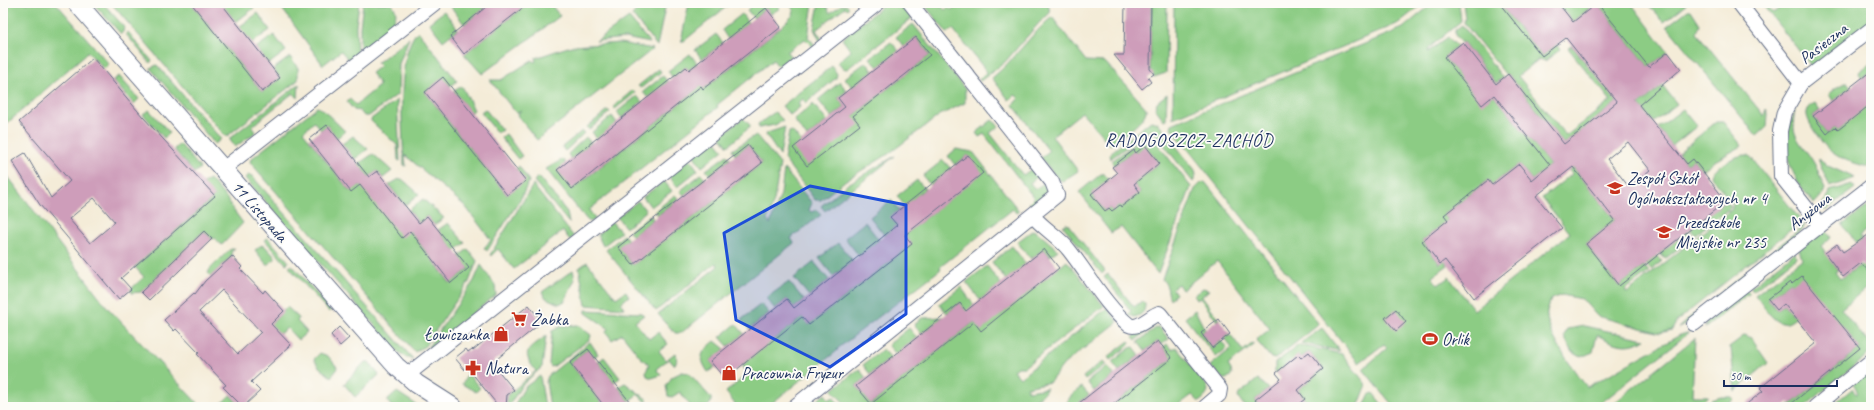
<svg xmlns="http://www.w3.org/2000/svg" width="1874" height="410" viewBox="0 0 1874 410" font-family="Caveat,sans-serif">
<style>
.green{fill:#8ccc84;stroke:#547e71}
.building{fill:#ce9dba;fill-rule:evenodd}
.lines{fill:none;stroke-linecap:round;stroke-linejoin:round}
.minor-casing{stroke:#677189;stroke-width:16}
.tertiary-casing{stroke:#677189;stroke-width:20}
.minor{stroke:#fff;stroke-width:14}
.tertiary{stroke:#fff;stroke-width:18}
.marked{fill:#1d4ed8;fill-opacity:0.2;stroke:#1d4ed8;stroke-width:3;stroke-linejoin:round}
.labels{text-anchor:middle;stroke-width:3.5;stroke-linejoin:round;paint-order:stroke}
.street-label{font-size:17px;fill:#1b2f5e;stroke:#fdfcf7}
.poi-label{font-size:17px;fill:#1b2f5e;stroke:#fdfcf7;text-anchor:start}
.neighbourhood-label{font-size:18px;letter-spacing:1px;fill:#1b2f5e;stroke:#fdfcf7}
</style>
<rect width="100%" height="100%" fill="#fdfcf7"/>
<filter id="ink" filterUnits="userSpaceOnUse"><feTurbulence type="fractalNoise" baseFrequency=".025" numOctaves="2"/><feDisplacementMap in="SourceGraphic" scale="8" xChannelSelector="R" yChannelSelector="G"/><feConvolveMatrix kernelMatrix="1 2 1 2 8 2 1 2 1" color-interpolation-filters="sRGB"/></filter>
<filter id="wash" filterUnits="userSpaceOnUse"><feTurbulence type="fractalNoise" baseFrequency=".012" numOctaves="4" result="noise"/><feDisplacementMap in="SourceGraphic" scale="16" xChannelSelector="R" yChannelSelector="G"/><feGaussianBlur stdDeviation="0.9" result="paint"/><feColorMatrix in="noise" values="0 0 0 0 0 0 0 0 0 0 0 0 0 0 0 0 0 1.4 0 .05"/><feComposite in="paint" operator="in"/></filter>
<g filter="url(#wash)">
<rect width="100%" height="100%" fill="#f4ecd8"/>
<!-- green -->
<g class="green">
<path d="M3,3h53l53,61 -5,5 -16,-17 -85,75z"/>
<path d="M93,3h10l21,24 -1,5 -2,2z"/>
<path d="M111,3h80l71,89 18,-14 -7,-9 17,-12 8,11v12l-72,57z"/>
<path d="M225,3h25l4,5 -18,14 -14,-17z"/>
<path d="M278,3h81l-3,23 1,27 -8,7 -8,-9 -18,14z"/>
<path d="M363,3h28c4,5 7,10 3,16l2,2 -36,30v-24z"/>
<path d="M455,3h25l4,6 -20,15 -13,-17z"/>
<path d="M529,3h26l-3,3 8,10 -78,58 -18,-20z"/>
<path d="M643,3h23l-9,43 -25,-31z"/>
<path d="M689,3h42l-47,38h-3z"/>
<path d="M756,3h20l4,5 -9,6 -5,-6 -12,10 -7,-8z"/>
<path d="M788,3h25l-5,34 7,8 -2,2 -8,-8 -18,13 4,5 -13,9 -5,-6 -56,45 1,2 -129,103 7,10 -6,2 -3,-2 -41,-51 17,-10 2,5 8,25 128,-103 3,3 77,-62 12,-12 1,-5z"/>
<path d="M886,3h16l10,13 -1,3 -64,50 -5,-1 -4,-6 13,-11 -9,-12z"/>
<path d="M923,3h15l7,7 3,-3 3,3 8,-6 2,2 4,-3h83l2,10 -11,10 -35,40 -24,18 -1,-2 8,-7 -34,-43 -6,4z"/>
<path d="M1149,3h18l-1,70 -12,4 -4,-8 1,-65z"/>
<path d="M1174,3h250l-27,21 -224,94z"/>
<path d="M1433,3h26l2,18 -32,27 -1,4 20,-15 9,9 -13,11 38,47 12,-9 56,70 -18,15 -13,-16 -27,21 -4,-5 -44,35 4,5 -26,21 18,23 4,-4 4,5 -16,12 6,8 11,-8 25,33 96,-77 -28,-35 30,-24 -7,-9 4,-3 46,58 -29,24 33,42 25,-20 5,6 -24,18 2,3 105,-84 1,-5 -22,-28 1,-4c10,-8 24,-18 37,-17l50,63 -1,6 -121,97 -5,9 -12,3 -63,-17 -15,-17 -20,-4 -11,4c-1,4 -3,8 -4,12 -3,20 28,61 40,76l93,-52 10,-3 -94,75h-202l-31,-38 24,-21 -3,-4 -25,19 -188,-235 1,-4 231,-96z"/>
<path d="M1463,3h36l43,53 15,-12 4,5 -16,12 -6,-2 -21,17 48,60 45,-35 -43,-53 4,-2 45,56 -53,42 -56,-70 -2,1 -42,-52 1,-5z"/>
<path d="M1558,3h38l-23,19z"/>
<path d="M1597,3h34l37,49 -19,15z"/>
<path d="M1646,3h42l-24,19z"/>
<path d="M1761,3h4l8,10 14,-10h84v18l-59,46z"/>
<path d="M819,4l8,3 3,6 11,-8h5l3,2 -2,2 -2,-2 -29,23 6,9 -2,2 -6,-12z"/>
<path d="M1688,10h3l9,14 -3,9 67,83 2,-7 2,5 -1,13 -10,9 -90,-110z"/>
<path d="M444,11l14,18 -15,12 -14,-18z"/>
<path d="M258,13l12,17 -18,13 -13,-16z"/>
<path d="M742,14l6,9 -20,16 -6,-9z"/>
<path d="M1052,17l34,44 19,1 41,46c2,13 -26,29 -36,37l-28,-33 -30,24 26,35 -15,10 -4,-1 -18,-22 8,-7 -36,-46 6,-7 -4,-3 -6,5 -17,-22c22,-18 38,-43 60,-61z"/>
<path d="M629,18l21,25 -25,-5 -29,3z"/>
<path d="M913,24l52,65v14l-25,12 -53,40 -41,25 -25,20h-6l-31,-41 5,-27 3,-1 9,11 52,-26 77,-61 -14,-18 -12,10 -8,-10z"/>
<path d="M1462,25l41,53 -7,5 -33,-41 -2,1 -6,-8v-5z"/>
<path d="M418,31l39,50 -7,5 -7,-8 -18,14 82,103 18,-14 -9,-12 3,-3 10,15 -8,17 -34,53 -3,-3 7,-8 -26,-34 -60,-51 1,11 -2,-1c-1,-31 -9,-112 14,-134z"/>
<path d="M128,32l24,29 -2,2 -24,-29z"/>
<path d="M716,34l7,9 -21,16 -7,-9z"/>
<path d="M274,35l12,16 -17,13 -13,-16z"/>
<path d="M409,38l-10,26 -1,30 -29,22h-5l-4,-5 -6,-1 -7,-8 3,-3 6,6 24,-20 -9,-12 9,-7 -3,-3z"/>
<path d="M891,42l8,9 -21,16 -8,-9z"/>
<path d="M620,43l33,6 -116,91 -20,-25 4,-5 -5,3 -26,-33h11l31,-20 2,2 2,-1 -1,-3 36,-12z"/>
<path d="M690,54l7,9 -8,7 -3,-3 -13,11 -5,-7z"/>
<path d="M866,62l7,9 -21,16 -7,-9z"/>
<path d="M1871,63v8l-9,7 -3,-5 1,-2z"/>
<path d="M157,65l64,74 -6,5 -65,-76z"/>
<path d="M832,66l5,8 -1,4 -30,25 -3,-4 -5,4 2,4 -10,8 -8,-9z"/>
<path d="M659,69l2,3 -20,16 -3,-2z"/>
<path d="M119,76l20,23 -5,5 -21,-24z"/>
<path d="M663,76l5,6 -20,16 -5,-6z"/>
<path d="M840,82l7,9 -9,7 7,9 -13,10 -14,-17z"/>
<path d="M1845,82h2l4,5 -18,14 -4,-7z"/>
<path d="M299,84l-1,14 -5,-5 -41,33 4,6 -21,15 -5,-7v-2z"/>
<path d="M462,86l12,24 -3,3 -17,-22z"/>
<path d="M1663,86l14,18 -23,18 -15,-17z"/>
<path d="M633,90l2,3 -20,16 -2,-2z"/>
<path d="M1167,94l-1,25 -2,1 -9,-12 2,-6z"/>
<path d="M637,96l5,6 -20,16 -5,-6z"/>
<path d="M397,100l3,61 -2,-1 -1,-15 -26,-24v-2z"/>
<path d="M1815,103l5,7 -7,6 14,18 8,-7 3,3 13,-11 14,-15 3,3 3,-2v63c-12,-4 -28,-7 -38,-15 -8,-5 -28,-32 -26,-41 1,-4 4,-7 8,-9z"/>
<path d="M813,104l14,17 -20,16 -13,-17z"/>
<path d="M317,107l5,2 23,22 -8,7 -10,-13 -6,5 -7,-8 -11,10 47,59 10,-6 50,46 40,52 19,-14 -10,-13 9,-7 9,12 -8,21 -44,64 -10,6 -165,-190 1,-3z"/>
<path d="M485,109l17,21 -5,3 -16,-21z"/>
<path d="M1683,109l14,17 -25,20 -14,-18z"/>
<path d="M149,110l21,23 -6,5 -21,-24z"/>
<path d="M608,110l2,2 -21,18 -2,-3z"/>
<path d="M1795,110c-6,28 7,32 19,53 5,8 7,18 11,26l-2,5 -9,10c-26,-33 -35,-53 -19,-94z"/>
<path d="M775,112l8,8 -8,5 -16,3 -1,-4z"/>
<path d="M612,116l5,7 -20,16 -5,-7z"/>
<path d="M743,118l8,8 -23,20 -8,-10z"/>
<path d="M992,120l7,6 -9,7 33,42 10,-7 5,8 -8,7 5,6 9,-6c6,9 -2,19 -11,22l-4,-2 5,-5 -50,-64 -5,3 -3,-4z"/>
<path d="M1151,121l7,2 37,47 1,5 -3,7 -39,-50 -4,-2 -40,29 -1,-5z"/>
<path d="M1716,122h7l19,24 -29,16 -11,9 -9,-12 -6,5 -9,-11z"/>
<path d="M785,127l-5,29 -14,-21 1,-2z"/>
<path d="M582,131l2,2 -19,18 -3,-4z"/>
<path d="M1149,133l42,54 -33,87 -37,-47 -10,6 -32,-41 22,-18h3l5,6 -18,14 14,17 4,-3 3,3 8,-6 2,2 18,-14 -6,-9 25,-21 -14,-17 -9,7 -2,-3 -20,15 -2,-4z"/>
<path d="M506,134l16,22 -4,3 -17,-21z"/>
<path d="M756,135l24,29 -6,37 -7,19 3,4 11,-30 3,-25 28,34 -3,7 2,2 6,-2 4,5 -30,23 3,5 -113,90h-6l-17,-19 60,-48 -2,-3 -60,48 -50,-61 18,-15 4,5 -9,7 14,18 129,-102 -14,-18 -13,10 -3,-5z"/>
<path d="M353,136l15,13 -13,10 -13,-15z"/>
<path d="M586,137l5,6 -20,16 -3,-5z"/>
<path d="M715,140l8,10 -21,17 -8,-11z"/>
<path d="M180,144l20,24 -6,5 -20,-24z"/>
<path d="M956,149l17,3 46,59 -3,2 -3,-4 -73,58 1,2 -104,80 1,1 -71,57h-30l-11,-15 22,-18 -6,-9 60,-48 7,8 103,-81 -7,-9 77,-62 -14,-18 -13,10 -7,-9z"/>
<path d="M373,154l19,17 -9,7 -6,-7 -8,6 -11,-13z"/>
<path d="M727,155l3,4 -20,16 -4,-5z"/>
<path d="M895,156l-70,55 -4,-5 27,-22z"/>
<path d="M690,159l8,11 -21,17 -8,-11z"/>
<path d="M1818,159l10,7 27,12 -25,9z"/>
<path d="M943,160l8,9 -21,16 -7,-9z"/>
<path d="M3,170l104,137 94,100h-198z"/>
<path d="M701,174l4,5 -21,16 -4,-4z"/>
<path d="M249,175l3,1 161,183 -7,-2 -8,-5 -153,-174z"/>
<path d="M539,177l28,35 2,11 -35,-42z"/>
<path d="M210,179l19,22 3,7 11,15 -21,22 -8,-7 -2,1 -8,-8 -63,61 -9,1 -1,-4 13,-12 -9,-10 79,-70 -11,-14z"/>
<path d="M399,179h3l17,15 -14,11 -16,-20z"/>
<path d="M917,180l8,9 -20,17 -8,-10z"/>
<path d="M664,181l8,10 -21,16 -8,-10z"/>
<path d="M1205,182l113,141 -1,3 -42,33 -4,-1 -15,-18 14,-11 -53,-68 -35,29 -4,-6 -6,4 4,6 -6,5c-4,-10 0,-10 -8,-20l33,-90 6,-6z"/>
<path d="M1852,184l3,4 -29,22 -7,-2 10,-13 1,-4z"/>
<path d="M533,185l41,52 -4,3 -7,-9 -49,38 -16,-20 -7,7 -1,-1z"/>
<path d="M675,195l4,4 -21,16 -3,-4z"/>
<path d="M423,199l21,19 -10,7 -7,-9 -8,7 -10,-13z"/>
<path d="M891,200l8,10 -8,7 6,8 -12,11 -15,-19z"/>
<path d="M638,201l8,10 -20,17 -9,-11z"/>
<path d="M1726,201l5,6 -36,28 -23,-30 29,15z"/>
<path d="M1871,204v23l-11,9 11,14 -7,1 -22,-26z"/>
<path d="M650,215l3,4 -20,17 -4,-5z"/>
<path d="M612,222l9,10 -18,14 -5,-10 2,-4z"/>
<path d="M865,222l14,18 -20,16 -14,-18z"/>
<path d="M448,223l17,20 -10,8 -17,-21z"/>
<path d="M1067,223l38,48 -3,3 -39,-48z"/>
<path d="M1805,223l-2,6 -120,97 -5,2 16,-14 107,-86z"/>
<path d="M1824,229l7,8 -10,9 17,24 -3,2 5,7 21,-14 10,9v10l-30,25 30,37v6l-67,55h-16l72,-59 -17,-21 -53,-45 -22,17 9,11 7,-6 8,11 3,-2 3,3c-3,2 -7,6 -11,7 -13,3 -25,-20 -32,-28l47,-36 -3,-10z"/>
<path d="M1033,230c4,1 19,15 25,20l-8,6 -6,-7 -13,10 -14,-17z"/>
<path d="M1688,230l5,7 -28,22 -5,-6z"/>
<path d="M268,238l21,24 -3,2 -21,-24z"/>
<path d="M838,243l15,18 -20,15 -14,-18z"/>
<path d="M264,245l12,13 -9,7 -12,-15 5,-4z"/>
<path d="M1012,246l14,18 -20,16 -14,-18z"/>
<path d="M235,248l-4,4 1,4 -21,20 -3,-3 2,-4 19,-19z"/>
<path d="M1652,250l10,11 -11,9 -5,-6z"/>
<path d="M1795,252l1,5 -43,34 -3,-3z"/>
<path d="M1067,261l37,45 -80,61h-6l-5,3 7,8 87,-70 11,14 -54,42 -14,18 -23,5 1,4 19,-3 -4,6 -15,13h-180l-16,-17 27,-21 7,9 -10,8 15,18 103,-82 7,8z"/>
<path d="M587,262l29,36 10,-7 3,5 -8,7 3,5 -38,-3 -7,-37z"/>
<path d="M814,262l15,18 -20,16 -15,-18z"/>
<path d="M292,265l39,45 -2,2 -40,-45z"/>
<path d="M481,265l14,20 1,10 -67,53 -1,-1 46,-66z"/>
<path d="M987,266l14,18 -21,16 -14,-18z"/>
<path d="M573,270l2,9 -10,22 -6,3 -13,-6 -4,-6z"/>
<path d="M1108,274l26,33 8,-6 3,3c0,8 -3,11 -11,13l-6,-3 3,-3 -27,-34z"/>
<path d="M789,282l15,18 -10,8 -7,-9 -12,10 -9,-11z"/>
<path d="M961,287l13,18 -8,7 -6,-9 -13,10 -8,-9z"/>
<path d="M1203,288l6,2 -7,6 17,23 -2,2 -17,-23 -3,2 -3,-5z"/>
<path d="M1747,290l3,3 -45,35 1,-5z"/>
<path d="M761,304l8,9 -20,16 -8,-9z"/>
<path d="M287,307l12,11 -2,3 10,11 -9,8 -11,-12 -9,7 -9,-13 5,-1z"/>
<path d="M586,310l55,3 3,2 -9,7 14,17 9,-7 10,12 -9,7 7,9 9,-7c2,5 3,8 -1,12l-5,-6 -13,10 5,6 -9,3 -5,-2 -1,-4 3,-8 -8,-6 -19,-24 -10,6 -6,-8 2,-4 -22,-15z"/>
<path d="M1195,310l10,20 -4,3 11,14 9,-6 6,7 -11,9 -31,-39z"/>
<path d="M943,317l-22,17 -7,-10 8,-6z"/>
<path d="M1155,323l-1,2 -18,15 -3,-3 16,-13z"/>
<path d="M736,324l8,10 -16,12 -8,-9z"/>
<path d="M578,325l13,10 -1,4 -36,27 -3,1 -2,-3 3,-33 10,-5z"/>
<path d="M1584,326l61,13c-18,11 -30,5 -48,-4l-4,17 -12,5 -10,-6 -7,-15 3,-7z"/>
<path d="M1157,327h2l10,12 -8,6 -3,-4 -13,10 -7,-9z"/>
<path d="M909,328l8,10 -21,16 -8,-9z"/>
<path d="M1322,328l18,23 -39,-8z"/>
<path d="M1230,334l13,17 10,-8 1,2 -26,20 3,5 1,5 -6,4h-3l-13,-13 22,-18 -8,-10z"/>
<path d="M1745,335l6,3 17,25 -33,28 -4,-43 -2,-1z"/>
<path d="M546,336l-4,31 -20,18 -14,22h-2l1,-7 -2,-3 31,-26c-16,-20 -8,-21 10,-35z"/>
<path d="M1695,338l-3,58h16l-6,6 -2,5h-91z"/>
<path d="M715,341l10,8 -15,12 5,6 -7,5c-11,-17 -6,-20 7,-31z"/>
<path d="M1129,341l1,2 -2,3 -18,14 -2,-3z"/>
<path d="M590,342l8,12 -4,3 -6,-8 -18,14 35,44h-55l-4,-25 2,-6z"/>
<path d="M1167,344l5,6 4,-3 31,39c3,8 -3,12 -8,16l-7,-7 -16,12h-66l62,-48 -9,-12z"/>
<path d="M1299,345l43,9 23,29 1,4 -8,20h-63l10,-8 -7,-9 25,-21 -14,-17 -33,21 -1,-1v-9z"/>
<path d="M1134,347l6,8 -21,16 -7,-9 18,-14z"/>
<path d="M883,349l8,9 -21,16 -7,-9z"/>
<path d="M320,353l8,3 9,11 -1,4 -5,6 -12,-10 -5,-8z"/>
<path d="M604,357l16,21 -6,4 -16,-20z"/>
<path d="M1103,361l3,3 -21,16 -2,-3z"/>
<path d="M365,362h4l10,13 -24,22 -11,-13z"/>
<path d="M1107,366l7,9 -20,16 -7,-9z"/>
<path d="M1871,369v38h-41l22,-18 4,5 2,-1 -5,-9z"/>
<path d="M682,372l7,1 22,25v5l-4,4h-16l-11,-15 -8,5 -4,-1 -2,-10 6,-9z"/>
<path d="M468,374l12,14 -4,4 -14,-8z"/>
<path d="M540,376l5,31h-32l12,-20z"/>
<path d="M1258,379l11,10 -14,11 6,7h-16l-7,-10 1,-3z"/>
<path d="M625,383l23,17 -3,2 -7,-8 -9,7 -11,-14z"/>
<path d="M1082,387l7,8 -9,7 4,5h-20l8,-13z"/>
<path d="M397,392l23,15h-28l-5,-6z"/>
<path d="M1373,393l11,14h-20l5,-12z"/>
<path d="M825,394l4,6 4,-3 9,10h-22l-4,-6z"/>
<path d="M230,395l11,12h-23z"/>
<path d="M1721,397h11l2,2 -7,6 1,2h-22l5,-7z"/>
</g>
<g id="blocks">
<!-- building -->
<g class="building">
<path d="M191,3h30l59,75 -18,14z"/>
<path d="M491,3h38l-65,51 -14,-18z"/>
<path d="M1125,3h26l-1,66 4,5 -6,4 3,4 -9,7 -28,-34h10z"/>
<path d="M1499,3h59l15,19 24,-19 52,64 19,-15 13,17 -42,36 48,59 6,-5 33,42 -107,85 -33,-42 29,-24 -42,-53 -37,29 26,32 -88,70 -29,-38 -5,4 -18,-23 26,-21 -4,-5 44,-35 4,5 27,-21 13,16 18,-15 -56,-70 -12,10 -38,-48 19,-15 33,42 12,-10 56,70 53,-42 -51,-64 -24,18zM1628,142l22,28 -21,17 -22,-28z"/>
<path d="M766,8l15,19 -78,62 -2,-3 -129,103 -15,-19 129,-103 3,3z"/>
<path d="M916,37l14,18 -77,61 7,9 -53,41 -14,-18 52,-41 -7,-9z"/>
<path d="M93,58l50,59 72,79 -94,82 10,11 -12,10 -79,-94 -28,-44 13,-8 26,45 19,-17 -51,-59zM94,198l21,24 -25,21 -21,-24z"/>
<path d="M1871,71v33l-33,26 -3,-3 -8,7 -14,-18z"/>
<path d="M443,77l83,104 -19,14 -82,-103z"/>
<path d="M327,125l42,52 8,-6 42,52 8,-7 42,52 -18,15 -41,-52 -8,7 -42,-53 -9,7 -42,-53z"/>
<path d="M748,145l14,18 -129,102 -15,-18z"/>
<path d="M1145,145l14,18 -25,21 6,8 -19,15 -1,-2 -8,6 -3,-3 -4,3 -14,-17 26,-21 -5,-6 22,-17 2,3z"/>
<path d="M968,155l15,18 -78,62 7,9 -103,81 -7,-8 -77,62 -15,-18 77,-62 7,9 85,-68 18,-15 -7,-8z"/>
<path d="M204,231l8,8 -63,61 -8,-8z"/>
<path d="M1871,233v41l-10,-11 -18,14 -18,-24 12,-9 6,8z"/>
<path d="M1044,249l15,19 -78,63 -7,-9 -103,82 -15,-18 104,-83 6,8z"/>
<path d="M232,256l10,11 -2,2 23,24 2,-3 19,21 -13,13 20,21 -40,37 9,9 -17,16 -20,-20 3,-2 -29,-31 2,-1 -23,-24 -2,2 -10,-11 30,-27 1,1 10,-13zM222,290l39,42 -23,22 -39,-42z"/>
<path d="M1802,276l58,72 -69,56 -2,-2 -6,5h-40l20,-16 -3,-3 56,-45 -32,-39 -7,6 -9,-11 22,-17 2,2z"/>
<path d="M529,305l13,17 -50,41 22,27 -7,5 -1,12h-7l-32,-40 -2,3 -10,-12 11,-9 2,3 4,-3 1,1z"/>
<path d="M1396,309l10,13 -10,9 -11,-13z"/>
<path d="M1219,319l11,15 -18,14 -11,-15z"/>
<path d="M339,327l10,11 -9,8 -9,-11z"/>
<path d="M1158,341l14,17 -62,49h-36z"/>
<path d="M588,349l30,38 16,20h-29l-35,-44z"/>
<path d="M1309,352l14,17 -25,21 7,9 -10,8h-34l-6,-7 26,-21 -5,-6 22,-18 3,3z"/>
</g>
</g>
</g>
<g filter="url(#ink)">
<use href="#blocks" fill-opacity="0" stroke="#677189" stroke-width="1"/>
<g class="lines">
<defs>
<g id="minor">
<path d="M1739,3l62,80 70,-54"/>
<path d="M1801,83l-17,29 -4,19 1,45 39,49"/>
<path d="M223,169l212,-166"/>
<path d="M1033,216c11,13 26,21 36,34 19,24 37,56 60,75 9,5 21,-9 30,-12l2,2 59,74 -1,6 -14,12"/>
<path d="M1694,324l177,-138"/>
<path d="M406,376l472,-373"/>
<path d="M794,407l263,-212 -5,-13 -142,-179"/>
<path d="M1815,407l56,-46"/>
</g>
<path id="tertiary" d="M77,3l319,363 21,18 36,23"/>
</defs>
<!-- minor casing -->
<use href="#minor" class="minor-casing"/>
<!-- tertiary casing -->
<use href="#tertiary" class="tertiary-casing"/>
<!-- minor -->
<use href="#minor" class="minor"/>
<!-- tertiary -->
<use href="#tertiary" class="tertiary"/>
</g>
</g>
<!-- marked area -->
<path class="marked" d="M810,186l96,19v109l-76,53 -94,-47 -12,-87z"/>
<!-- icons -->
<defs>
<symbol id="school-bare" viewBox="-9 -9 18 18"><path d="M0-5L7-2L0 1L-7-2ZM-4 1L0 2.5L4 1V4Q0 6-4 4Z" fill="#c8321e" stroke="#fdfcf7" stroke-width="2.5" paint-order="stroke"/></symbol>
<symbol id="supermarket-bare" viewBox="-9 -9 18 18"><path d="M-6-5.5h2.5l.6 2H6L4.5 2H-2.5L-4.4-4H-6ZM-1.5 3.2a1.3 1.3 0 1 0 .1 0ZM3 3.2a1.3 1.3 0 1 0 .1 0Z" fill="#c8321e" stroke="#fdfcf7" stroke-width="2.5" paint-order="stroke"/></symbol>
<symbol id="shop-bare" viewBox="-9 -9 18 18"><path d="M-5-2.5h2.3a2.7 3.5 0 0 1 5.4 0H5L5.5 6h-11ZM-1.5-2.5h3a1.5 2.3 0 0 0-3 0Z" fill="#c8321e" stroke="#fdfcf7" stroke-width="2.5" paint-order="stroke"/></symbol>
<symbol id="stadium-bare" viewBox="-9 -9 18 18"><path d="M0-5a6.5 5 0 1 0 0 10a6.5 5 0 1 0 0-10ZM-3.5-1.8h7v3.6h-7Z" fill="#c8321e" stroke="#fdfcf7" stroke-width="2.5" paint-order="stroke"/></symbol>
<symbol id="pharmacy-bare" viewBox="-9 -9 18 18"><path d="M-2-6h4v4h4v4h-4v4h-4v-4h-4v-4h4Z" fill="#c8321e" stroke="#fdfcf7" stroke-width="2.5" paint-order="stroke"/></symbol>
</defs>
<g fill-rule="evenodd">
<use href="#school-bare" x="1604" y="177" width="22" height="22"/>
<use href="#school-bare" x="1653" y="221" width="22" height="22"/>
<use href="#supermarket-bare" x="508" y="308" width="22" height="22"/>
<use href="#shop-bare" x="490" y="323" width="22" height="22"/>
<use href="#stadium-bare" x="1419" y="328" width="22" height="22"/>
<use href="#pharmacy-bare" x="462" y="357" width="22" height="22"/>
<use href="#shop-bare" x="718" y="362" width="22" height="22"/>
</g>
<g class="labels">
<!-- street labels -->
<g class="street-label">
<text transform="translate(1823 43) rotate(-38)" y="6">Pasieczna</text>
<text transform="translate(260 211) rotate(49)" y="6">11 Listopada</text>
<text transform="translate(1809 211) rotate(-38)" y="6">Anyżowa</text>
</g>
<!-- poi labels -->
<g class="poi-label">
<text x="1627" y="184">Zespół Szkół<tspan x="1627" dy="20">Ogólnokształcących nr 4</tspan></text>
<text x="1676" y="228">Przedszkole<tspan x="1676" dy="20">Miejskie nr 235</tspan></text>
<text x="531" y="325">Żabka</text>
<text x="489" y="340" text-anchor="end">Łowiczanka</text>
<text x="1442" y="345">Orlik</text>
<text x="485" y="374">Natura</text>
<text x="741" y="379">Pracownia Fryzur</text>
</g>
<!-- neighbourhood labels -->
<g class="neighbourhood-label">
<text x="1189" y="146">RADOGOSZCZ-ZACHÓD</text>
</g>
</g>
<!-- margin -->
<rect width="1874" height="410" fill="none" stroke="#fdfcf7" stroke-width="16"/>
<!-- scale -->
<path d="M1724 380v6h113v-6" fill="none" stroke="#1b2f5e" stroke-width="2"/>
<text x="1730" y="380" font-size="12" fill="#1b2f5e" stroke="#fdfcf7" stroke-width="3" paint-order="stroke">50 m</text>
</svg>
